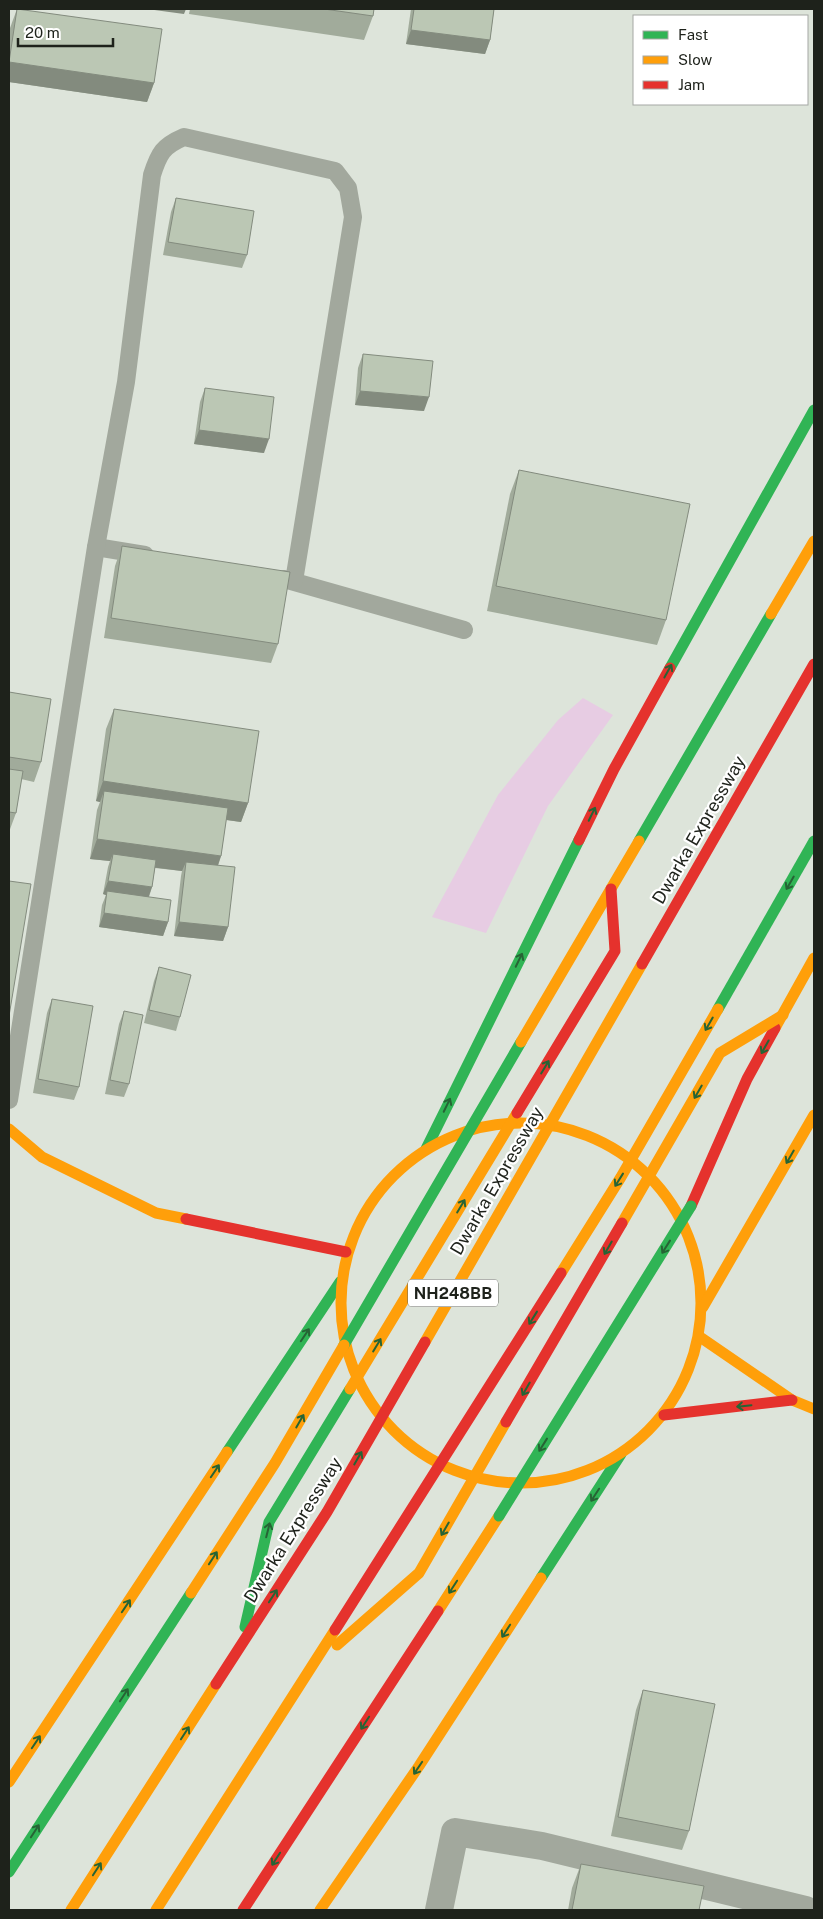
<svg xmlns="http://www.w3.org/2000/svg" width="823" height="1919" viewBox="0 0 823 1919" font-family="'Public Sans',sans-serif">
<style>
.green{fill:#e7cce3}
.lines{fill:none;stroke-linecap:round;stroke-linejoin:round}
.lane{stroke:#a2a89d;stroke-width:18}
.street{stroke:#a2a89d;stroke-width:28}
.fast{stroke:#30b455;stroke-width:11}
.slow{stroke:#ff9f0a;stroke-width:11}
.jam{stroke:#e5322d;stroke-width:11}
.fast-bridge{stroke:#30b455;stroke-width:11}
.slow-bridge{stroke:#ff9f0a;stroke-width:11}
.jam-bridge{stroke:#e5322d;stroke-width:11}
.wall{fill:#a1ab9b}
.shaded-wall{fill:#838b7e}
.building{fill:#bbc7b4;stroke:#838b7e}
.oneway{stroke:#266435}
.labels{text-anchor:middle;stroke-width:4.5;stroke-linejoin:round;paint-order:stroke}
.shield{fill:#fff;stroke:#62645f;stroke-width:1}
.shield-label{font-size:16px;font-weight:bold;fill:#1e221b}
.street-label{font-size:18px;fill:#1e221b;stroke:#fff}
</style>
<rect width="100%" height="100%" fill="#dde4da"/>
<!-- green -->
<path class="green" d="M583,698l30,17 -65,91 -62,127 -54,-16 66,-122 60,-75z"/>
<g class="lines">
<!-- lane -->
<g class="lane">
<path d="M96,547l49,8"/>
<path d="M284,579l180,51"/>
<path d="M9,1100l87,-553 30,-165 26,-207c7,-22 11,-29 32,-38l151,34 13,17 5,29 -59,364"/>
</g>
<!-- street -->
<path class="street" d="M439,1910l16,-78 87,14 264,64"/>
<!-- fast -->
<g class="fast">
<path d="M670,668l144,-258"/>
<path d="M426,1149l153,-309"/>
<path d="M227,1452l113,-170"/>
<path d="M541,1578l80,-124"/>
</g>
<!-- slow -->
<g class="slow">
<path d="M775,1028l39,-70"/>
<circle cx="521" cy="1303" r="180"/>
<path d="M9,1129l33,28 114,56 30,6"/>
<path d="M703,1307l111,-192"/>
<path d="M700,1337l92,63 22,9"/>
<path d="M438,1611l61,-95"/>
<path d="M9,1782l218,-330"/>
<path d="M320,1910l99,-144 122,-188"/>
</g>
<!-- jam -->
<g class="jam">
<path d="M579,840l35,-71 56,-101"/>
<path d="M691,1206l56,-127 28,-51"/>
<path d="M186,1219l160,33"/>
<path d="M664,1415l128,-15"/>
<path d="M243,1910l195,-299"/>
</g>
<!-- fast-bridge -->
<g class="fast-bridge">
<path d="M639,841l132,-227"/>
<path d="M718,1009l96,-168"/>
<path d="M344,1345l177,-303"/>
<path d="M499,1516l192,-310"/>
<path d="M245,1627l24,-105 81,-133"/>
<path d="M9,1872l182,-279"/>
</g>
<!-- slow-bridge -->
<g class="slow-bridge">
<path d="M771,614l43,-73"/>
<path d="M521,1042l118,-201"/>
<path d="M622,1223l98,-170 63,-38"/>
<path d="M561,1273l60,-96 97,-168"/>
<path d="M425,1342l217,-378"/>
<path d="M350,1389l167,-276"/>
<path d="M191,1593l84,-130 69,-118"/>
<path d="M337,1645l82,-72 87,-151"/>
<path d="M71,1910l145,-226"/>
<path d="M156,1910l179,-280"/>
</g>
<!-- jam-bridge -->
<g class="jam-bridge">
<path d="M642,964l172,-300"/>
<path d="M517,1113l98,-162 -4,-62"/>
<path d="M506,1422l116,-199"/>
<path d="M335,1630l226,-357"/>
<path d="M216,1684l111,-172 98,-170"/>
</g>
</g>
<!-- wall -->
<g class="wall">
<path d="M17,9l137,74 -7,19 -138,-20v-45l1,-9z"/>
<path d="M190,9h184l-1,7 -9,24 -175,-26z"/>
<path d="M411,9h83l-4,31 -5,14 -79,-10z"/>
<path d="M176,198l71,57 -5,13 -79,-13 8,-43z"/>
<path d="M363,354l61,57 -69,-6 3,-37z"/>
<path d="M205,388l59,65 -70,-9 6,-42z"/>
<path d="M519,470l147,150 -9,25 -170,-34 23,-117z"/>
<path d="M122,546l156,98 -7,19 -167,-25 11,-72z"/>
<path d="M9,692l32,70 -7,20 -13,-3 -5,34 -7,19z"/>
<path d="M114,709l134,94 -7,19 -15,-2 -5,36 -3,10 10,61 -5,14 -49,-5 7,-60 1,-5 -27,-3 -3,19 -3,10 19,25 -5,14 -64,-9 3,-22 4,-10 -3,-1 5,-27 2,-6 -20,-2 7,-49 3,-8 -4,-1 10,-72z"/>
<path d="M159,967l21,50 -4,14 -32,-8 10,-42z"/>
<path d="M52,999l27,88 -5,13 -41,-7 14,-80z"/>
<path d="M124,1011l5,73 -5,13 -19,-3 14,-70z"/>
<path d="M643,1690l46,141 -7,19 -71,-14 25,-126z"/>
<path d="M581,1864l118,46h-131l4,-22z"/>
</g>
<!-- shaded-wall -->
<g class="shaded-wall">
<path d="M147,9h39l-2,5z"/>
<path d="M411,30l79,10 -5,14 -79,-10z"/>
<path d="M9,62l145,21 -7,19 -138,-20z"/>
<path d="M360,391l69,6 -5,14 -69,-6z"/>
<path d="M199,430l70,9 -5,14 -70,-9z"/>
<path d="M103,781l145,22 -7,19 -138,-20 1,-11 -4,11 -4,-1z"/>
<path d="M97,839l124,17 -7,20 -28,-14 -4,9 -71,-9 2,-8 -3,7 -20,-2z"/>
<path d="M108,881l44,6 -5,14 -40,-10 -1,4 -3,-1z"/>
<path d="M104,913l64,9 -5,14 -64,-9z"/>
<path d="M179,922l49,5 -5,14 -49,-5z"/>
</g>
<!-- building -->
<g class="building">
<path d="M17,9l145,20 -8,54 -145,-21z"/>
<path d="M324,9h50l-1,7z"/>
<path d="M414,9h80l-4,31 -79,-10z"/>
<path d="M176,198l78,13 -7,44 -79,-13z"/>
<path d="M363,354l70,7 -4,36 -69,-6z"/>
<path d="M205,388l69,9 -5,42 -70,-9z"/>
<path d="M519,470l171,34 -24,116 -170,-34z"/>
<path d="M122,546l168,26 -12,72 -167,-26z"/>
<path d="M9,692l42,7 -10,63 -32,-5z"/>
<path d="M114,709l145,22 -11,72 -145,-22z"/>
<path d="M9,769l14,2 -7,42 -7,-1z"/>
<path d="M104,791l124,17 -7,48 -124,-17z"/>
<path d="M113,854l43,6 -4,27 -44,-6z"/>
<path d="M186,862l49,5 -7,60 -49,-5z"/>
<path d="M9,881l22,3 -22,132z"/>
<path d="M107,891l64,9 -3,22 -64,-9z"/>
<path d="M159,967l32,8 -11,42 -31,-7z"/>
<path d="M52,999l41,7 -14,81 -41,-8z"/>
<path d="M124,1011l19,4 -14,69 -19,-4z"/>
<path d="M643,1690l72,14 -26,127 -71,-14z"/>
<path d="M581,1864l123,22 -5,24h-127z"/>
</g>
<!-- one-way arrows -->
<defs><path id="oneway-shaft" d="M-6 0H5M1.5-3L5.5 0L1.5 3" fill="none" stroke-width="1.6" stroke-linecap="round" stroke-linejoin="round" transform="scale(1.25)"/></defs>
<g class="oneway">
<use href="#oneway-shaft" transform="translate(668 671) rotate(-61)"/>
<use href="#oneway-shaft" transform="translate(592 814) rotate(-64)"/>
<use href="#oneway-shaft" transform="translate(790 883) rotate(120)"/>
<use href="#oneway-shaft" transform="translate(519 960) rotate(-64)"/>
<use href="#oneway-shaft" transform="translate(709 1024) rotate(120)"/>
<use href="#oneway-shaft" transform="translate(765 1047) rotate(119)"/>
<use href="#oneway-shaft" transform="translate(545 1067) rotate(-59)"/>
<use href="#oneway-shaft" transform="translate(698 1092) rotate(120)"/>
<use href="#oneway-shaft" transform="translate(447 1105) rotate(-64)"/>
<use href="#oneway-shaft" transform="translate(790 1157) rotate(120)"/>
<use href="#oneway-shaft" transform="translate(619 1180) rotate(122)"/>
<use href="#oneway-shaft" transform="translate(461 1206) rotate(-59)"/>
<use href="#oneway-shaft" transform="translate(666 1247) rotate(122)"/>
<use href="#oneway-shaft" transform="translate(608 1248) rotate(120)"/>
<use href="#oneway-shaft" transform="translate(533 1318) rotate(122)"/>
<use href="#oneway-shaft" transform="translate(305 1335) rotate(-56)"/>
<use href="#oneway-shaft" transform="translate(377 1345) rotate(-59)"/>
<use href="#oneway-shaft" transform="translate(526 1389) rotate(120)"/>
<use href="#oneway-shaft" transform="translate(744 1406) rotate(174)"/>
<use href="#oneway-shaft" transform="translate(300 1421) rotate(-60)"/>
<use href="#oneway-shaft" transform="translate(543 1445) rotate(122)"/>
<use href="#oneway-shaft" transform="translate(358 1458) rotate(-60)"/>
<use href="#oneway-shaft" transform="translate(215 1471) rotate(-56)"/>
<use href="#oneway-shaft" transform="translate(595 1495) rotate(123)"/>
<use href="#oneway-shaft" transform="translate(445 1529) rotate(120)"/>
<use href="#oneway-shaft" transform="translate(268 1530) rotate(-76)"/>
<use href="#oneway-shaft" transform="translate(213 1558) rotate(-57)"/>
<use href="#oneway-shaft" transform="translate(453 1587) rotate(123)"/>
<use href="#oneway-shaft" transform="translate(273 1596) rotate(-57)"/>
<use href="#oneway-shaft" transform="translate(126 1606) rotate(-56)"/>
<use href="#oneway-shaft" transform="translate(506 1631) rotate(123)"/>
<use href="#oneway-shaft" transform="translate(124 1695) rotate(-57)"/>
<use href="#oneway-shaft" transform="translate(365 1723) rotate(123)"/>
<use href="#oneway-shaft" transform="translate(185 1733) rotate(-57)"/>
<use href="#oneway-shaft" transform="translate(36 1742) rotate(-56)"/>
<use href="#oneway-shaft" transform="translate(418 1768) rotate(124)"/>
<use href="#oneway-shaft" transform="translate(35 1831) rotate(-57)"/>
<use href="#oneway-shaft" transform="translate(276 1859) rotate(123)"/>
<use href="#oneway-shaft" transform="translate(97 1869) rotate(-57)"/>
</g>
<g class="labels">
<!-- shield labels -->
<rect class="shield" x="408" y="1279.5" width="90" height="27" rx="4"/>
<g class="shield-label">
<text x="453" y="1299">NH248BB</text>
</g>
<!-- street labels -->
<g class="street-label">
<text transform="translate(699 830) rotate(-60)" y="6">Dwarka Expressway</text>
<text transform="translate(497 1181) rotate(-60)" y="6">Dwarka Expressway</text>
<text transform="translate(293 1530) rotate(-58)" y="6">Dwarka Expressway</text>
</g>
</g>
<!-- border -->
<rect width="823" height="1919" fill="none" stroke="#1e221b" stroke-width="20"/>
<!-- legend -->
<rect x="633" y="15" width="175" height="90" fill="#ffffff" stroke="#a5a7a4"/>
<rect x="643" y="31" width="25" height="8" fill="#30b455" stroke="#a5a7a4"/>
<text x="678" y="40" font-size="15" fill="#1e221b">Fast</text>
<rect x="643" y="56" width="25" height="8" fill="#ff9f0a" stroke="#a5a7a4"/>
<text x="678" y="65" font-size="15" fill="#1e221b">Slow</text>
<rect x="643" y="81" width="25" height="8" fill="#e5322d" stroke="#a5a7a4"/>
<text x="678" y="90" font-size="15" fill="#1e221b">Jam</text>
<!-- scale -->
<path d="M18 38v8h95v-8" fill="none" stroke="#1e221b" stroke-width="2.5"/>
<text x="25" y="38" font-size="15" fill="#1e221b" stroke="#ffffff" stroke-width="4" paint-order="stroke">20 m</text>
</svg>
